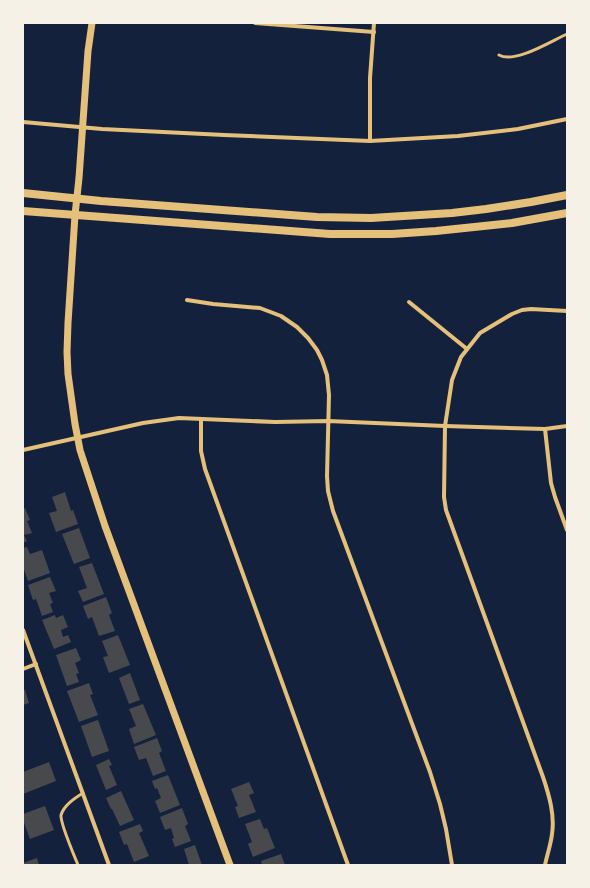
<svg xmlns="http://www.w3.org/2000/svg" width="590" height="888" viewBox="0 0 590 888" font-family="'Roboto Serif',serif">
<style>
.building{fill:#48494c}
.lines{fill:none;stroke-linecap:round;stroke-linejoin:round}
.service{stroke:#e5c07b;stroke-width:3}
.minor{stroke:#e5c07b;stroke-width:4}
.tertiary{stroke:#e5c07b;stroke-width:7}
.secondary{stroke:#e5c07b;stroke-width:8}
</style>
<rect width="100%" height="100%" fill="#14213d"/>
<!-- building -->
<g class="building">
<path d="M65,492l6,19 2,-1 5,14 -22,8 -7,-19 8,-2 -5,-14z"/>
<path d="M25,508l5,12 -3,1 5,12 -8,2 3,6 -4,2v-34z"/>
<path d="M79,528l11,30 -16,6 -12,-30z"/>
<path d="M27,547l3,7 12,-4 8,23 -22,8 -5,-14v-19z"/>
<path d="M92,563l12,31 -21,8 -5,-11 9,-3 -8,-21z"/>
<path d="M50,577l6,14 -7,2 4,10 -3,1 3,8 -11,4 -6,-17 -3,1 -5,-15z"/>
<path d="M106,597l6,16 -3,2 6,16 -16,5 -7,-19 -4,2 -5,-13z"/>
<path d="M55,615l1,3 7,-3 5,12 -7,3 2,7 5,-2 3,7 -17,7 -12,-29z"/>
<path d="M118,635l12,30 -21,8 -6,-16 5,-1 -6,-15z"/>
<path d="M76,648l5,12 -6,3 4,10 -3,1 3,8 -12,4 -11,-31z"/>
<path d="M130,673l10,27 -11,4 -10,-26z"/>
<path d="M89,683l4,11 -3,1 8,20 -19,7 -12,-31z"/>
<path d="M23,690h2l4,13 -6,2z"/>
<path d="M143,704l13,31 -22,9 -5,-15 7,-3 -7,-17z"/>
<path d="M98,720l11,31 -17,6 -11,-31z"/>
<path d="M157,738l5,13 -3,2 7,18 -13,5 -7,-18 -7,2 -5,-13z"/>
<path d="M109,759l3,6 -3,1 8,19 -11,5 -10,-25z"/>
<path d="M49,762l7,19 -33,13v-22z"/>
<path d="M168,775l12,30 -20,8 -5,-12 6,-3 -4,-10 -2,1 -3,-8z"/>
<path d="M249,782l5,11 -5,2 7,17 -17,6 -4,-11 3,-1 -7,-17z"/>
<path d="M121,791l13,29 -14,6 -8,-17h-1l-5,-11z"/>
<path d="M45,806l9,24 -24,9 -7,-19v-6z"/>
<path d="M182,808l6,16 -3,2 6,15 -16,6 -3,-8 2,-1 -3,-10 -6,2 -5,-13z"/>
<path d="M260,819l4,10 3,-1 8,20 -22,9 -5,-13 4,-2 -7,-18z"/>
<path d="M140,824l3,7 -4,2 10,23 -15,6 -7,-18 -3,1 -5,-13z"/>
<path d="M195,845l7,20h-13l-5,-16z"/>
<path d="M281,854l4,11h-23l-1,-4z"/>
<path d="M37,858l2,7h-16v-2z"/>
</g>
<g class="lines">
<!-- service -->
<g class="service">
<path d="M499,55c16,9 52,-14 68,-21"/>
<path d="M78,865c-4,-10 -18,-42 -17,-50 3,-10 14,-17 22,-22"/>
</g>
<!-- minor -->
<g class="minor">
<path d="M255,23l119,9"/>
<path d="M23,122l79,7 122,6 146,6 88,-5 60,-7 49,-10"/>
<path d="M370,141v-63l4,-55"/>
<path d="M187,300l26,4 47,4 21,8 16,11 11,11 9,12 5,10 5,15 2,20 -2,81 1,15 5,20 97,261 10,32 6,25 6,36"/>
<path d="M409,302l58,47"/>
<path d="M201,419v32l4,18 143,396"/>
<path d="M545,429l6,54 4,14 12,33"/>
<path d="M23,450l120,-27 36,-5 96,4 53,-1 117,5 100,3 22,-3"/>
<path d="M23,630l86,235"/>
<path d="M23,669l13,-5"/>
<path d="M545,865c2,-10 6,-21 7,-31 3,-19 -3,-39 -9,-57l-97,-267 -2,-13 1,-71 7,-46 9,-23 19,-24 32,-19 10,-4 9,-1 36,2"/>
</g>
<!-- tertiary -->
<path class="tertiary" d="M92,23l-4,28 -9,127 -4,37 -7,108 -1,29 1,22 7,50 5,26 25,76 125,339"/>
<!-- secondary -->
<g class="secondary">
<path d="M23,193l78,8 216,16 54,1 81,-5 34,-4 45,-7 36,-7"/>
<path d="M23,211l307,23h62l44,-3 76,-8 55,-10"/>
</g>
</g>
<!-- border -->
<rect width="590" height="888" fill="none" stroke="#f6f1e7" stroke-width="48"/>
</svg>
